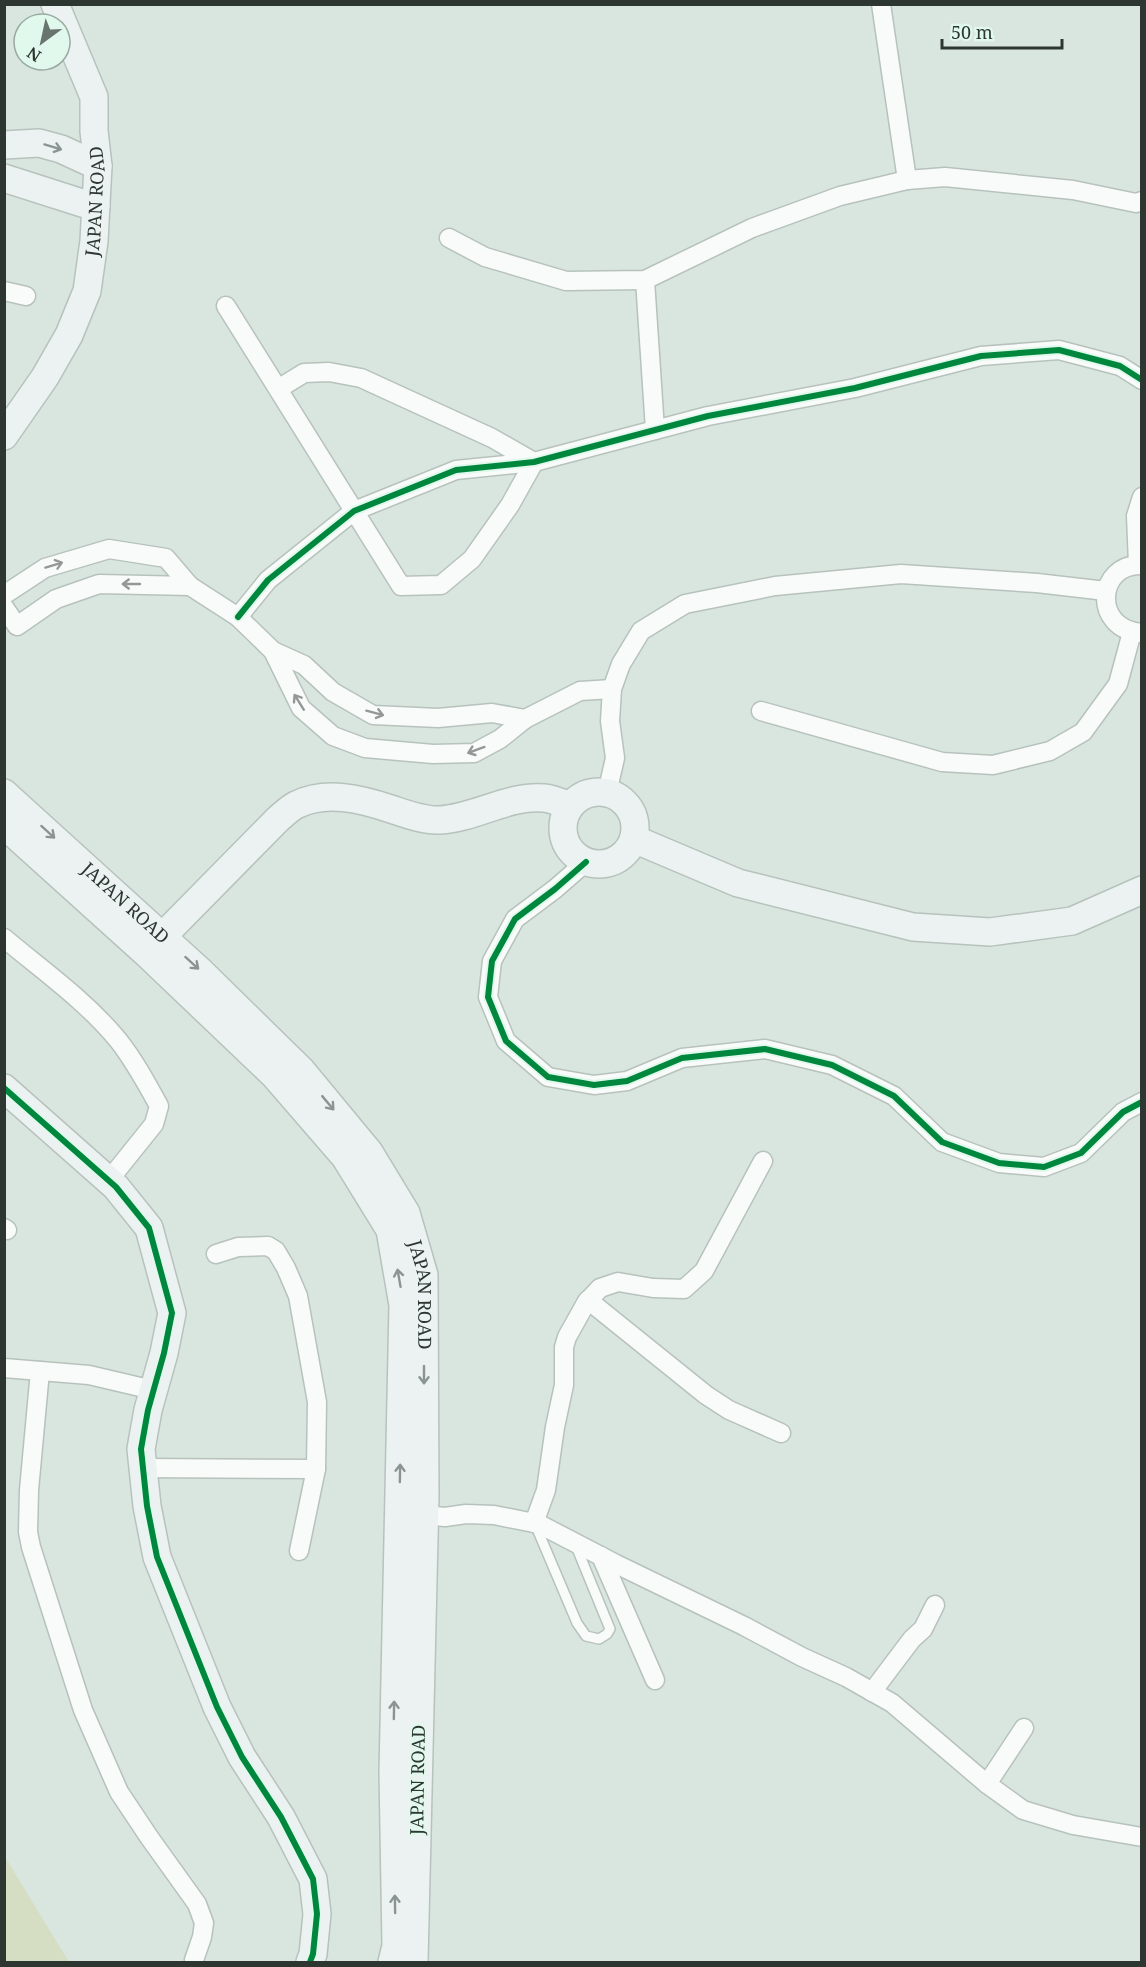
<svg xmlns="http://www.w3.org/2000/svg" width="1146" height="1967" viewBox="0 0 1146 1967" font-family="'Noto Serif',serif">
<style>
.green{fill:#d5dec2}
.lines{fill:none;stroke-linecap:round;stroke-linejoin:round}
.lane-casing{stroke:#b7c2bc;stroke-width:12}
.street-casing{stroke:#b7c2bc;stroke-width:21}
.secondary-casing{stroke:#b7c2bc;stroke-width:30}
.lane{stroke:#f9fbfa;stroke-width:9}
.street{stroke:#f9fbfa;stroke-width:18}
.secondary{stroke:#ebf2f1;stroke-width:27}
.cycleway-casing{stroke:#e1f8ec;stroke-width:10}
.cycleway{stroke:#00873e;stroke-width:6}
.oneway{stroke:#8c9491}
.oneway2{stroke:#939896}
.labels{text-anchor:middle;stroke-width:4.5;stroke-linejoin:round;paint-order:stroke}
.street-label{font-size:18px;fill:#2d3631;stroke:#e1f8ec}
</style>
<rect width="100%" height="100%" fill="#d9e6df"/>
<!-- green -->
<path class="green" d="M4,1857h1l64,105h-64z"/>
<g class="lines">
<defs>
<path id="lane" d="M535,1524l42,99 9,13 13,3 8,-5 3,-5 -34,-83"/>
<g id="street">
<path d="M881,4l26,176"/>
<path d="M449,238l36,19 81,24 79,-1 107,-52 88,-32 67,-16 38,-3 128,13 63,13 6,-2"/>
<path d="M645,280l10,150"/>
<path d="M4,291l22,5"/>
<path d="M226,306l175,280 40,-1 31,-26 38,-54 24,-43 -42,-24 -131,-60 -32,-6 -25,1 -26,16"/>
<path d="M1138,564l-2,-48 6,-19"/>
<path d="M1142,565c-46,-2 -50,65 0,68"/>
<path d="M4,595l41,-27 64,-19 57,9 24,28 48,31 35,34 28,57 32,28 32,12 68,6 41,-1 26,-14 25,-20 55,-28 32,-2"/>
<path d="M4,607l13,19 39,-27 43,-15 91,2"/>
<path d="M238,617l30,-37 86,-69 102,-41 78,-8 174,-46 147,-28 126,-32 78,-6 61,16 22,14"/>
<path d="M273,651l31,14 29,27 40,23 65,3 54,-5 33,6"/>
<path d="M761,711l181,51 51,3 57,-14 33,-19 35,-48 14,-52"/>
<path d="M607,793l8,-35 -5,-37 2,-32 9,-25 20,-33 44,-27 90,-18 126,-12 136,9 69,8"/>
<path d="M586,862l-31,27 -40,30 -23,42 -4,36 18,44 42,36 46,8 33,-4 55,-23 83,-9 67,16 62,31 48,46 57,21 45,4 37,-14 42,-41 19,-10"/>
<path d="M4,938c38,32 82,63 114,102 16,20 29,44 41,66l-5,18 -45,56"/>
<path d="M4,1228l3,2"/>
<path d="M216,1254l22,-7 30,-1 8,5 10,17 12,28 19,106 -1,67 -17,82"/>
<path d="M588,1300l118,95 23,15 52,23"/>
<path d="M4,1368l85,7 64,15"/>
<path d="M40,1371l-11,119 -1,42 3,15 52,163 36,82 30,45 48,67 7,19 -2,14 -8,23"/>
<path d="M143,1468l173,1"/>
<path d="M413,1514l32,3 21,-3 28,1 45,9 77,40 128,62 58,31 44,20 46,26 95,81 36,26 50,15 69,12"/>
<path d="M534,1523l12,-33 9,-63 9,-42v-38l3,-10 19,-34 14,-15 18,-6 35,6 31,1 20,-18 59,-110"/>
<path d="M601,1556l54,124"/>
<path d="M872,1692l40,-53 11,-10 12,-24"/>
<path d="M987,1784l37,-56"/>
</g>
<g id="secondary">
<path d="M4,145l35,-2 22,6 37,17"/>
<path d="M4,178l78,25 14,3"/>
<path id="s1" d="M4,436l41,-59 24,-42 18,-44 7,-50 4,-75 -4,-35v-34l-39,-93"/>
<circle cx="599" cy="828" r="36"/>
<path id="s2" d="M4,793l195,177 103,101 67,81 37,61 18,62 1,221 -11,466"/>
<path d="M4,825l142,128 128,122 71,82 45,73 13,75 -10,467 3,174 -4,16"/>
<path d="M634,839l104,44 175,44 77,5 82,-11 70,-31"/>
<path d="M150,949l128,-130c6,-5 12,-11 18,-14 30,-15 65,-6 95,4 15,5 33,12 49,11 36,-2 68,-25 104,-22 9,1 18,5 26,8"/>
<path d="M4,1088l112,99 33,41 23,85 -8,40 -16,57 -7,39 6,57 10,51 60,150 25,50 39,60 32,62 4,35 -4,40 -3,8"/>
</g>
</defs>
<!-- lane casing -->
<use href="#lane" class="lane-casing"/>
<!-- street casing -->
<use href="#street" class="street-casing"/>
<!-- secondary casing -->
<use href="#secondary" class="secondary-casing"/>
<!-- lane -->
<use href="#lane" class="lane"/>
<!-- street -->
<use href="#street" class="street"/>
<!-- secondary -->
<use href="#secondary" class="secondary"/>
<defs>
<g id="cycleway">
<path d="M238,617l30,-37 86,-69 102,-41 78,-8 174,-46 147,-28 126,-32 78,-6 61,16 22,14"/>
<path d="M586,862l-31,27 -40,30 -23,42 -4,36 18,44 42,36 46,8 33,-4 55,-23 83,-9 67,16 62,31 48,46 57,21 45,4 37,-14 42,-41 19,-10"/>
<path d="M4,1088l112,99 33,41 23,85 -8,40 -16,57 -7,39 6,57 10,51 60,150 25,50 39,60 32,62 4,35 -4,40 -3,8"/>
</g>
</defs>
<!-- cycleway casing -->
<use href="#cycleway" class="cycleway-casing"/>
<!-- cycleway -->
<use href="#cycleway" class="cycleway"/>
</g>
<!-- one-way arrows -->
<defs><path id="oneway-shaft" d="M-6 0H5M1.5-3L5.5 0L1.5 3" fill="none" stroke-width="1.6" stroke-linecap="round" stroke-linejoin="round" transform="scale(1.5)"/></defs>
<g class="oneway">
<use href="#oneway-shaft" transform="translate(53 147) rotate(17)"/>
<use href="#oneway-shaft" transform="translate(48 832) rotate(42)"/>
<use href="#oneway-shaft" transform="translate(192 963) rotate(42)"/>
<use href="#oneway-shaft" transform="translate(328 1103) rotate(50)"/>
<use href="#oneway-shaft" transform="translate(399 1278) rotate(-100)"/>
<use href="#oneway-shaft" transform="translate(424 1375) rotate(90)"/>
<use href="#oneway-shaft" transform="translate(400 1473) rotate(-89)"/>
<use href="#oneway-shaft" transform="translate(394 1710) rotate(-89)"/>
<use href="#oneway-shaft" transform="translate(395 1904) rotate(-91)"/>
</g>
<g class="oneway2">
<use href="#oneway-shaft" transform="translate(54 565) rotate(-17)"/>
<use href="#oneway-shaft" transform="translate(131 584) rotate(180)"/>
<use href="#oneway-shaft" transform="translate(299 702) rotate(-122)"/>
<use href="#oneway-shaft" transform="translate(375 713) rotate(15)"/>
<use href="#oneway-shaft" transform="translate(476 750) rotate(160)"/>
</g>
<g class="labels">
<!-- street labels -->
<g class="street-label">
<text dy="6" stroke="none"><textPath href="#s1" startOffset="258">JAPAN ROAD</textPath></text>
<text dy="6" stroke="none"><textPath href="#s2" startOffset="164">JAPAN ROAD</textPath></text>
<text dy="6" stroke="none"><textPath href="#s2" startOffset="668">JAPAN ROAD</textPath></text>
<text transform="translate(418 1780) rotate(-89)" y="6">JAPAN ROAD</text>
</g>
</g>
<!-- border -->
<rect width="1146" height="1967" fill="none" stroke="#2d3631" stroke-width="12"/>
<!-- north arrow -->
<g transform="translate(42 42) rotate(213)"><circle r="28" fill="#e1f8ec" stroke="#99aaa1" stroke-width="1.5"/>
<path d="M0-4.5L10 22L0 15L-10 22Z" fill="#69746e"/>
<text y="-9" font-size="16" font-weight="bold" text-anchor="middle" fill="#2d3631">N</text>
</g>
<!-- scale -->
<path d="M942 39v9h120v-9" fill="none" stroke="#2d3631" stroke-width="3"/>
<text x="951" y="39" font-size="18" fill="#2d3631" stroke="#e1f8ec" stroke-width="4.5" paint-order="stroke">50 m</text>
</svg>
